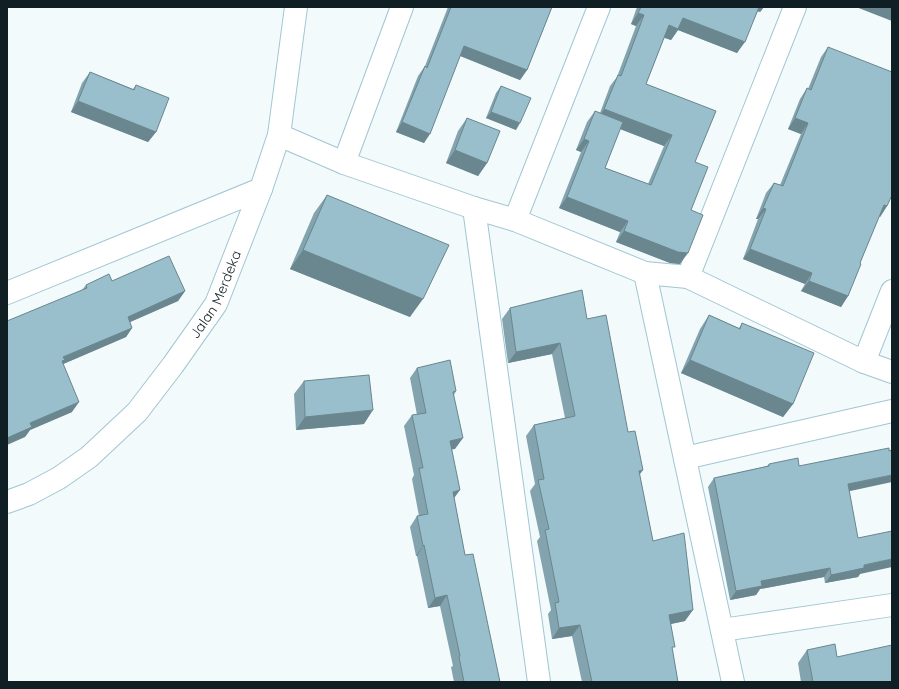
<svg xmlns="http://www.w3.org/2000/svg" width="899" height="689" viewBox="0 0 899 689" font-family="Quicksand,sans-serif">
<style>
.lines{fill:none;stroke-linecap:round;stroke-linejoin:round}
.minor-casing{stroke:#a0c6d3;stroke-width:24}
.minor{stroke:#fff;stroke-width:22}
.wall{fill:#83a4af;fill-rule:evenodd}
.shaded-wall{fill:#6a868e}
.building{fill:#98bfcb;stroke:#6a868e}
.labels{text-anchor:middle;stroke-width:4;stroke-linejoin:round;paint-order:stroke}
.street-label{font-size:14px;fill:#101f24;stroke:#fff}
</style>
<rect width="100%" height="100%" fill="#f2fafc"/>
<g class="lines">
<defs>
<g id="minor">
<path d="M279,135l65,28 130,45 41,12 130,53 43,4 176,85 28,10"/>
<path d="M344,163l58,-156"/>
<path d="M474,208l65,474"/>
<path d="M515,220l84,-213"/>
<path d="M645,273l88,409"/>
<path d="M688,277l107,-270"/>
<path d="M7,293l254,-104"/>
<path d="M864,362l28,-71"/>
<path d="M685,458l207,-47"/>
<path id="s1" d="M7,502l22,-8 30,-16 30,-21 48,-45 36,-47 43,-61 45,-115 18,-54 17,-128"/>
<path d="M722,630l170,-25"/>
</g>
</defs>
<!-- minor casing -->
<use href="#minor" class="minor-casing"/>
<!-- minor -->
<use href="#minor" class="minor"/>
</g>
<!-- wall -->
<g class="wall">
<path d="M448,7h104l-25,63 -7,10 -60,-24 -36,87 -28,-11 22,-56 7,-10z"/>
<path d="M637,7h127l-4,5 -2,-1 -21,42 -59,-23 -7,10 -7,-2 -18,46 49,78 -4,48 -11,54 -10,-1 -54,-21 4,-10 -61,-24 22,-56 -5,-2 11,-28 8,-11 5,2 10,-27 7,-9 19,-51 -5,-2zM620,129l44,17 -16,38 -43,-16z"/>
<path d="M828,47l59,159 -7,11 -1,-1 -19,47 -12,33 -7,11 -40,-16 4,-7 -62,-25 15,-40h-2l10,-26 8,-10 6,2 21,-51 -13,-5 12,-30 7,-11 1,1 13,-32z"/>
<path d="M90,72l43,17 3,-4 20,47 -8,10 -77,-30 11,-29z"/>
<path d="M501,86l15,44 -30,-12 10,-25z"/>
<path d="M467,118l20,45 -9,13 -32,-13 12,-32z"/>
<path d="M327,195l83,122 -120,-48 24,-56z"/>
<path d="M112,281l73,10 -7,10 -48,21 2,6 -6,9 -63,27 9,48 -42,18 -5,7 57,-147 4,-5z"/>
<path d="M510,308l77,11 41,113 11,43 14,66 32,80 -14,3 1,26 6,32h-96l-10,-46 -20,3 -4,-25 3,-4 -14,-69 3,-4 -10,-46 5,-7 -9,-48 8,-11 31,-7 -13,-64 -44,9 -6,-44z"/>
<path d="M709,315l30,13 3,-5 51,81 -10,13 -102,-44 19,-44z"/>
<path d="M417,368l39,23 -2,4 1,54h-3l2,49 11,57 35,127h-46l-3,-15 2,-1 -13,-60 -12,2 -11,-52h-1l-6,-29 7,-11h2l-7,-37 2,-4 -10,-49 8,-11h5l-7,-37z"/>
<path d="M304,381l60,43 -68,6 -2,-36z"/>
<path d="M769,464l30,2 50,25 11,83 -2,3 -33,6 -1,-6 -64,12 -4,6 -26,5 -22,-113 6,-9 53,-12z"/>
<path d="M807,650l30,7 55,25h-91l-3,-19z"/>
</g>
<!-- shaded-wall -->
<g class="shaded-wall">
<path d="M756,7h8l-4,5 -5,-2z"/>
<path d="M856,7h33l3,1v13z"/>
<path d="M638,13l6,2 -8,11 -5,-2z"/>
<path d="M683,18l62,24 -8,11 -59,-23 -7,10 -10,-4 8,-11z"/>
<path d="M464,46l63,24 -7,10 -62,-25z"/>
<path d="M78,101l78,31 -8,10 -77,-30z"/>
<path d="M604,109l68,26 -8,11 -67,-26z"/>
<path d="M491,112l29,11 -4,7 -30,-12z"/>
<path d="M795,118l13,5 -7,11 -13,-5z"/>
<path d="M402,122l28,12 -6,9 -28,-11z"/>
<path d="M584,139l5,2 -8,11 -5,-2z"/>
<path d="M455,150l32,13 -9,13 -32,-13z"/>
<path d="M567,197l61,24 -8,11 -61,-24z"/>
<path d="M884,205l3,1 -7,11 -3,-2z"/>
<path d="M763,208l3,1 -8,10h-2z"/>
<path d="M624,231l64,22 -8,11 -10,-1 -54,-21z"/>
<path d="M750,249l62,24 -7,11 -62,-25z"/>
<path d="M303,250l120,49 -13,18 -120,-48z"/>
<path d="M809,281l39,15 -7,11 -40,-16z"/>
<path d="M185,291l-7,10 -57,25 7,-9z"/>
<path d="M132,328l-6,9 -65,28 -3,5 5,-13z"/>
<path d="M560,343l-8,11 -44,9 8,-11z"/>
<path d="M690,360l103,44 -10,13 -102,-44z"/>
<path d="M79,402l-7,10 -42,18 -5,7 -18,8v-7l23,-15z"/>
<path d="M373,410l-9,14 -68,6 9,-13z"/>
<path d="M463,438l-8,11 -13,2 8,-10z"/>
<path d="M643,470l-8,11 4,-10z"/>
<path d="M892,475v7l-51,11 7,-9z"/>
<path d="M460,490l-8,11 1,-9z"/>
<path d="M424,545l-7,11h-1l7,-10z"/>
<path d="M892,559v8l-32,7 -2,3 -33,6 6,-8 33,-10z"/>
<path d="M830,568l-6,9 -64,12 -4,6 -26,5 6,-9 25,-10z"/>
<path d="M447,595l-7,11 -12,2 7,-10z"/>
<path d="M693,610l-8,11 -24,5 8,-11z"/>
<path d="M580,625l-8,11 -20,3 7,-11z"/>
</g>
<!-- building -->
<g class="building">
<path d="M451,7h101l-25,63 -63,-24 -34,88 -28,-12 23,-56 2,2z"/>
<path d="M641,7h118l-14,35 -62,-24 -5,11 -9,-4 -23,59 70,27 -21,51 13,5 -17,43 12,5 -15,38 -10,-1 -54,-21 4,-10 -61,-24 22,-56 -5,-2 11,-28 28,11 -18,46 46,17 21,-50 -68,-26 14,-34 3,1 23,-61 -6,-2z"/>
<path d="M828,47l64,25v123l-5,11 -3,-1 -24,58 1,1 -13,32 -39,-15 3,-8 -62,-24 16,-40 -3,-1 11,-25 9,3 25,-63 -13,-5 12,-30 4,2z"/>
<path d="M90,72l44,18 2,-5 33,13 -13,34 -78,-31z"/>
<path d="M501,86l30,12 -11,25 -29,-11z"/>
<path d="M467,118l33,13 -13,32 -32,-13z"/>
<path d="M327,195l122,50 -26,54 -120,-49z"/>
<path d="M169,256l16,35 -57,26 4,11 -69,29 2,3 -3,1 17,41 -49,21 2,4 -25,11v-117l80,-33 -1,-3 23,-11 3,7z"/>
<path d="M582,290l5,29 19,-4 22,117 7,-1 8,39 -4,1 14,70 31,-8 9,77 -24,5 6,32h-3l6,35h-86l-12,-57 -21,3 -4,-25 4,-1 -14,-72 4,-1 -11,-49 6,-1 -10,-54 41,-9 -15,-73 -44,9 -6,-44z"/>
<path d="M709,315l31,14 2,-6 72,30 -21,51 -103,-44z"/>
<path d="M450,360l6,31 -3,1 10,46 -13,3 10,49 -7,2 12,63 8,-1 27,128h-36l-5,-25 1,-1 -13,-61 -12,3 -11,-53 -1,1 -6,-30 11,-2 -9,-46h4l-11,-53 14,-2 -9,-45z"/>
<path d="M369,375l4,35 -68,7 -1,-36z"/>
<path d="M889,448v3l3,-1v25l-44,9 10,54 34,-7v28l-28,6v3l-33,7 -1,-7 -69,13 1,5 -26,5 -22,-113 55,-12v-2l29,-6 1,8z"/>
<path d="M835,644l2,13 55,-12v37h-79l-6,-32z"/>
</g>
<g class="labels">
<!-- street labels -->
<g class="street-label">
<text dy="5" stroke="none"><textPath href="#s1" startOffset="302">Jalan Merdeka</textPath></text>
</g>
</g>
<!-- border -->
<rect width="899" height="689" fill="none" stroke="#101f24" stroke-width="16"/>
</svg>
